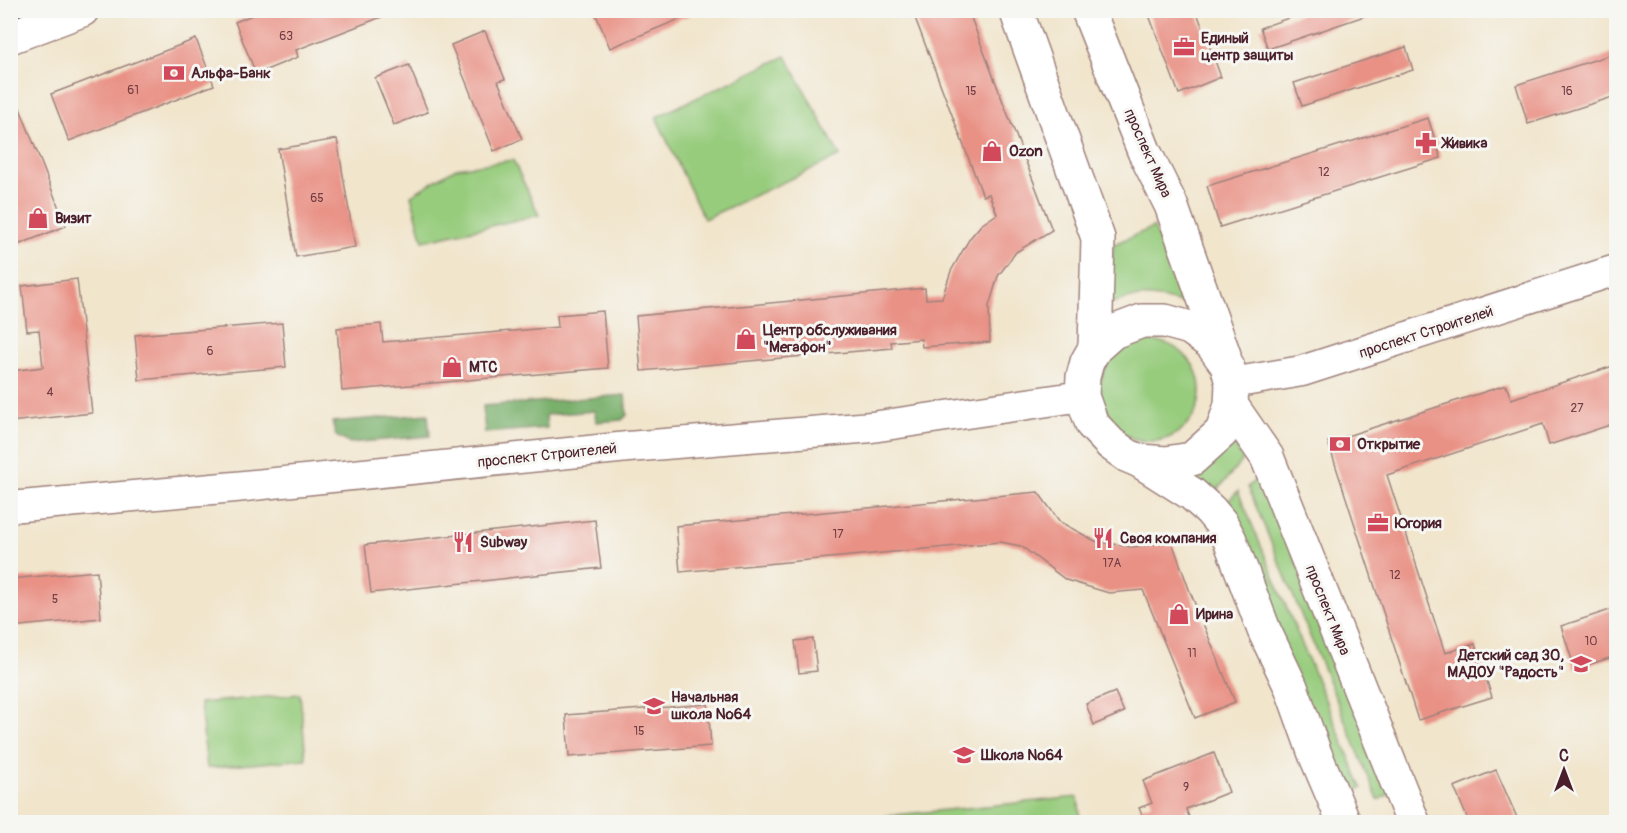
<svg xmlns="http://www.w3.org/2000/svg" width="1627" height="833" viewBox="0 0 1627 833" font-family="Pangolin,sans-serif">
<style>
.green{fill:#97cc7d;stroke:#707654;stroke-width:1.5}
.forest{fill:#79b06c;stroke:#62684c;stroke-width:1.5}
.building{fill:#e99185}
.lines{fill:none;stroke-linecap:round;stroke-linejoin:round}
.tertiary-casing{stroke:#9e827c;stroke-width:33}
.secondary-casing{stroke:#9e827c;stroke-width:36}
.tertiary{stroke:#fff;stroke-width:30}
.secondary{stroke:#fff;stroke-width:33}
.tram{stroke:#4a1f2b;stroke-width:1.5}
.labels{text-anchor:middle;stroke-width:6;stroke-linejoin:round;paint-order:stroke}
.number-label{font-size:12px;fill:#723c42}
.poi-label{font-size:15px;font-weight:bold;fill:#4a1f2b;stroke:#f6f6f2;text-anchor:start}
.street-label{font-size:15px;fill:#4a1f2b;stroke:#f6f6f2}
</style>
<rect width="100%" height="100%" fill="#f6f6f2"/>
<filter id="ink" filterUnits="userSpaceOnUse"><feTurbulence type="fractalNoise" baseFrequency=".0167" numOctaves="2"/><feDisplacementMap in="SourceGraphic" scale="12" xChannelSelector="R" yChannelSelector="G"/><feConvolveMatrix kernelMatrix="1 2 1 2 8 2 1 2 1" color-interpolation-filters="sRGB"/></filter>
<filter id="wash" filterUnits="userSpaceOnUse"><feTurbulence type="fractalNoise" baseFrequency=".008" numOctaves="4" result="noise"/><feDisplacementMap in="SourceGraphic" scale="24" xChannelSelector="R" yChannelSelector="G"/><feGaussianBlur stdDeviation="1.35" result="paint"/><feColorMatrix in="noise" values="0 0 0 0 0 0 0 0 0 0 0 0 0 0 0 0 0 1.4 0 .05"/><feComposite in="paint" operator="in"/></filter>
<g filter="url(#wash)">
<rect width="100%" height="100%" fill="#f1e5cc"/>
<!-- green -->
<g class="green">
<path d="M786,56l54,100 -136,63 -48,-102z"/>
<path d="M513,160l26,55 -116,26 -12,-46 45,-27z"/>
<path d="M1154,227l27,76c-33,-9 -43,-8 -76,2l9,-61z"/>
<circle cx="1150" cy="391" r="50"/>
<path d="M1232,440l11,20 -28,33 -22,-11z"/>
<path d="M1260,475l134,317 -16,8 -130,-313z"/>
<path d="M1238,491l124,297 -18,6 -121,-288z"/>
<path d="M300,694l6,65 -99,9 -7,-65z"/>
<path d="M1078,797l3,25h-195l-1,-6z"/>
</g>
<!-- forest -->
<g class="forest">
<path d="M625,395l2,20 -5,5 -26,2 -1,-11 -49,4 1,13 -62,5 -2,-27z"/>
<path d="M428,414l2,22 -81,7 -13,-7 -4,-14z"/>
</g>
<g id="blocks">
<!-- building -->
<g class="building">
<path d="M265,10h132v1l-101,39 2,7 -42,17 -21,-52z"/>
<path d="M594,10h105v1l-89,37z"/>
<path d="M912,10h56l84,220 -36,22 -18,24 -9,30 1,36 -68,5 -1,-8 -30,3 1,6 -251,23 -5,-55 289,-28 1,11 16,-1 9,-27 19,-33 11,-13 16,-11 -8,-20 -6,2z"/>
<path d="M1147,10h49l25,67 -42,17z"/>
<path d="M1311,10h68v1l-111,38 -8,-21z"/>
<path d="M485,31l20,48 -7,2 24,58 -28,12 -43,-106z"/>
<path d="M196,39l18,46 -145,56 -18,-47z"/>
<path d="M1406,47l7,23 -111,36 -8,-23z"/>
<path d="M1616,53v43l-88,28 -12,-39z"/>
<path d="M409,65l19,47 -34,13 -19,-47z"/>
<path d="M19,106l47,120 -51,20 -5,-13v-123z"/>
<path d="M1428,118l13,40 -221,69 -13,-41z"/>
<path d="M337,139l18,108 -59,10 -18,-108z"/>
<path d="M77,279l15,134 -82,9v-51l33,-4 -4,-37 -12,1 -5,-45z"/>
<path d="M603,311l5,57 -266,23 -5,-63 44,-4 2,18 175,-15 -1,-12z"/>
<path d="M282,323l4,44 -147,13 -4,-45z"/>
<path d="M1616,365v58l-67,22 -6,-21 -156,51 58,178 30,-9 17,53 -74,23 -90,-278 178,-57 5,14z"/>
<path d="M1038,492l22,30 35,19 36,6 41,-5 17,47 46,113 -40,16 -52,-128 -34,3 -43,-13 -45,-34 -21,-4 -320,30 -4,-46z"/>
<path d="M595,520l6,48 -230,25 -6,-48z"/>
<path d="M97,571l4,47 -91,9v-48z"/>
<path d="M1616,608v48l-41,13 -14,-43z"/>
<path d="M813,639l4,32 -18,2 -4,-32z"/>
<path d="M1115,692l9,20 -30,13 -8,-21z"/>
<path d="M708,704l3,42 -142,11 -3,-42z"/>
<path d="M1214,753l15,39 -43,17 5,13h-46l-6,-14 13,-5 -9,-22z"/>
<path d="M1496,770l23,52h-50l-15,-35z"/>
</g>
</g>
</g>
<g filter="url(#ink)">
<use href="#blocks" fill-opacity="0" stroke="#9e827c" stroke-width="1.5"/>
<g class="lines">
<defs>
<g id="tertiary">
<path d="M1232,383l70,-12 314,-101"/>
<path d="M10,507l225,-20 393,-40 244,-20 210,-31"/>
</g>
<g id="secondary">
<path d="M1016,10l82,228 -3,110"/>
<path d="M1088,10l56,141 27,54 53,150"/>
<path d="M10,37l72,-27"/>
<path d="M1142,321h23l25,7 21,15 16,22 5,18 -1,22 -9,27 -30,27 -26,4 -26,-2 -12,-5 -17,-12 -19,-20 -10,-28 1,-19 4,-15 8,-14 18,-16z"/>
<path d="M1231,405l36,52 146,365"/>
<path d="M1140,461l52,33 18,16 11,13 9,17 34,90 27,57 24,67 29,68"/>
</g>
</defs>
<!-- tertiary casing -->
<use href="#tertiary" class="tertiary-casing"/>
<!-- secondary casing -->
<use href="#secondary" class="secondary-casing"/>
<!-- tertiary -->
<use href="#tertiary" class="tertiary"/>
<!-- secondary -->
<use href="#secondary" class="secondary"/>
<!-- tram -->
<path class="tram" d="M10,19l20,-9"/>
</g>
</g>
<!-- icons -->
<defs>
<symbol id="office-bare" viewBox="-9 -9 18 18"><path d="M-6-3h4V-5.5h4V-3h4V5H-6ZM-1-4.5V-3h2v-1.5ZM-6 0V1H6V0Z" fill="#d1495b" stroke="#f6f6f2" stroke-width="2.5" paint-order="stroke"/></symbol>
<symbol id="bank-bare" viewBox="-9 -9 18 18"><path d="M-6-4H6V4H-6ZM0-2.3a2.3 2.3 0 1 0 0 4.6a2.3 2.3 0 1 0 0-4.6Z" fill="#d1495b" stroke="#f6f6f2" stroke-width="2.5" paint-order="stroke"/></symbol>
<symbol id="pharmacy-bare" viewBox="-9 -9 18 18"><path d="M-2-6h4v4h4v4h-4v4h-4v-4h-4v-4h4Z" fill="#d1495b" stroke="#f6f6f2" stroke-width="2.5" paint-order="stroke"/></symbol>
<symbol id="shop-bare" viewBox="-9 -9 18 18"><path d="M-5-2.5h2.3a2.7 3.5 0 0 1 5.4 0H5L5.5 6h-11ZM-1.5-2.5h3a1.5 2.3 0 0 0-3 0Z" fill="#d1495b" stroke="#f6f6f2" stroke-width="2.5" paint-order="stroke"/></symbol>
<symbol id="restaurant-bare" viewBox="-9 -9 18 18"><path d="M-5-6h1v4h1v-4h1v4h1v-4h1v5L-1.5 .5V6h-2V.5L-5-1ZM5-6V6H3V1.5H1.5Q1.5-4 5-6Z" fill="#d1495b" stroke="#f6f6f2" stroke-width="2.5" paint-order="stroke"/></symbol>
<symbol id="school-bare" viewBox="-9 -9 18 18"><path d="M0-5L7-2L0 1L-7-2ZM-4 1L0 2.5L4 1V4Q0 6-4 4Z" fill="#d1495b" stroke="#f6f6f2" stroke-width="2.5" paint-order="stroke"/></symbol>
</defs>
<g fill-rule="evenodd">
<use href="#office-bare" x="1169" y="32" width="30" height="30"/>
<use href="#bank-bare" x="159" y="58" width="30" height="30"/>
<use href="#pharmacy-bare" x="1411" y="128" width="30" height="30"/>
<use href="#shop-bare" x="977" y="136" width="30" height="30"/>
<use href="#shop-bare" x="23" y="203" width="30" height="30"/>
<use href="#shop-bare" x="731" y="324" width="30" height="30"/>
<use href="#shop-bare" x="437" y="352" width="30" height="30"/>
<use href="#bank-bare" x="1325" y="429" width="30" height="30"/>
<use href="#office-bare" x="1363" y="508" width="30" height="30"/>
<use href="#restaurant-bare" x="1088" y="523" width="30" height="30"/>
<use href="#restaurant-bare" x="448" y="527" width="30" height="30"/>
<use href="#shop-bare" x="1164" y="599" width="30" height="30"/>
<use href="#school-bare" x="1566" y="649" width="30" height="30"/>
<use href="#school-bare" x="639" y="691" width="30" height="30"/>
<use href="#school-bare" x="949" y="740" width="30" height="30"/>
</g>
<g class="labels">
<!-- number labels -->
<g class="number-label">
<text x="286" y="40">63</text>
<text x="133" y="94">61</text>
<text x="971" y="95">15</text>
<text x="1567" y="95">16</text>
<text x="1324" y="176">12</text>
<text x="317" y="202">65</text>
<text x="210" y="355">6</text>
<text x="50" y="396">4</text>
<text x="1577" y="412">27</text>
<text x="838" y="538">17</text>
<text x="1112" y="567">17А</text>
<text x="1395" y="579">12</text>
<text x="55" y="603">5</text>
<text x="1591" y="645">10</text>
<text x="1192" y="657">11</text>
<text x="639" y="735">15</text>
<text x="1186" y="791">9</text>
</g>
<!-- poi labels -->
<g class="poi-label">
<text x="1201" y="43">Единый<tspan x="1201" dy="17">центр защиты</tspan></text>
<text x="191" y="78">Альфа-Банк</text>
<text x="1443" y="148">Живика</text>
<text x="1009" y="156">Ozon</text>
<text x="55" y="223">Визит</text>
<text x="763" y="335">Центр обслуживания<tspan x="763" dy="17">"Мегафон"</tspan></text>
<text x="469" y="372">МТС</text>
<text x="1357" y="449">Открытие</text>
<text x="1395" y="528">Югория</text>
<text x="1120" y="543">Своя компания</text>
<text x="480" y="547">Subway</text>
<text x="1196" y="619">Ирина</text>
<text x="1564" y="660" text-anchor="end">Детский сад 30,<tspan x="1564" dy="17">МАДОУ "Радость"</tspan></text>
<text x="671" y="702">Начальная<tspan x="671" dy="17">школа №64</tspan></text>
<text x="981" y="760">Школа №64</text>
</g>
<!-- street labels -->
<g class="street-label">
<text transform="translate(1148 153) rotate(66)" y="5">проспект Мира</text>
<text transform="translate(1426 332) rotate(-18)" y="5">проспект Строителей</text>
<text transform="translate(547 455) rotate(-6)" y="5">проспект Строителей</text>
<text transform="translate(1328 610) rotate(68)" y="5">проспект Мира</text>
</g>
</g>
<!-- margin -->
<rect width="1627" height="833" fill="none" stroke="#f6f6f2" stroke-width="36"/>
<!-- north arrow -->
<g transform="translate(1564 770)" stroke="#f6f6f2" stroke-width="4.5" paint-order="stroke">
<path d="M0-4.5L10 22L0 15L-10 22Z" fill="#4a1f2b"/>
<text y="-9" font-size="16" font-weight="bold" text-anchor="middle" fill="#4a1f2b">С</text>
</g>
</svg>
